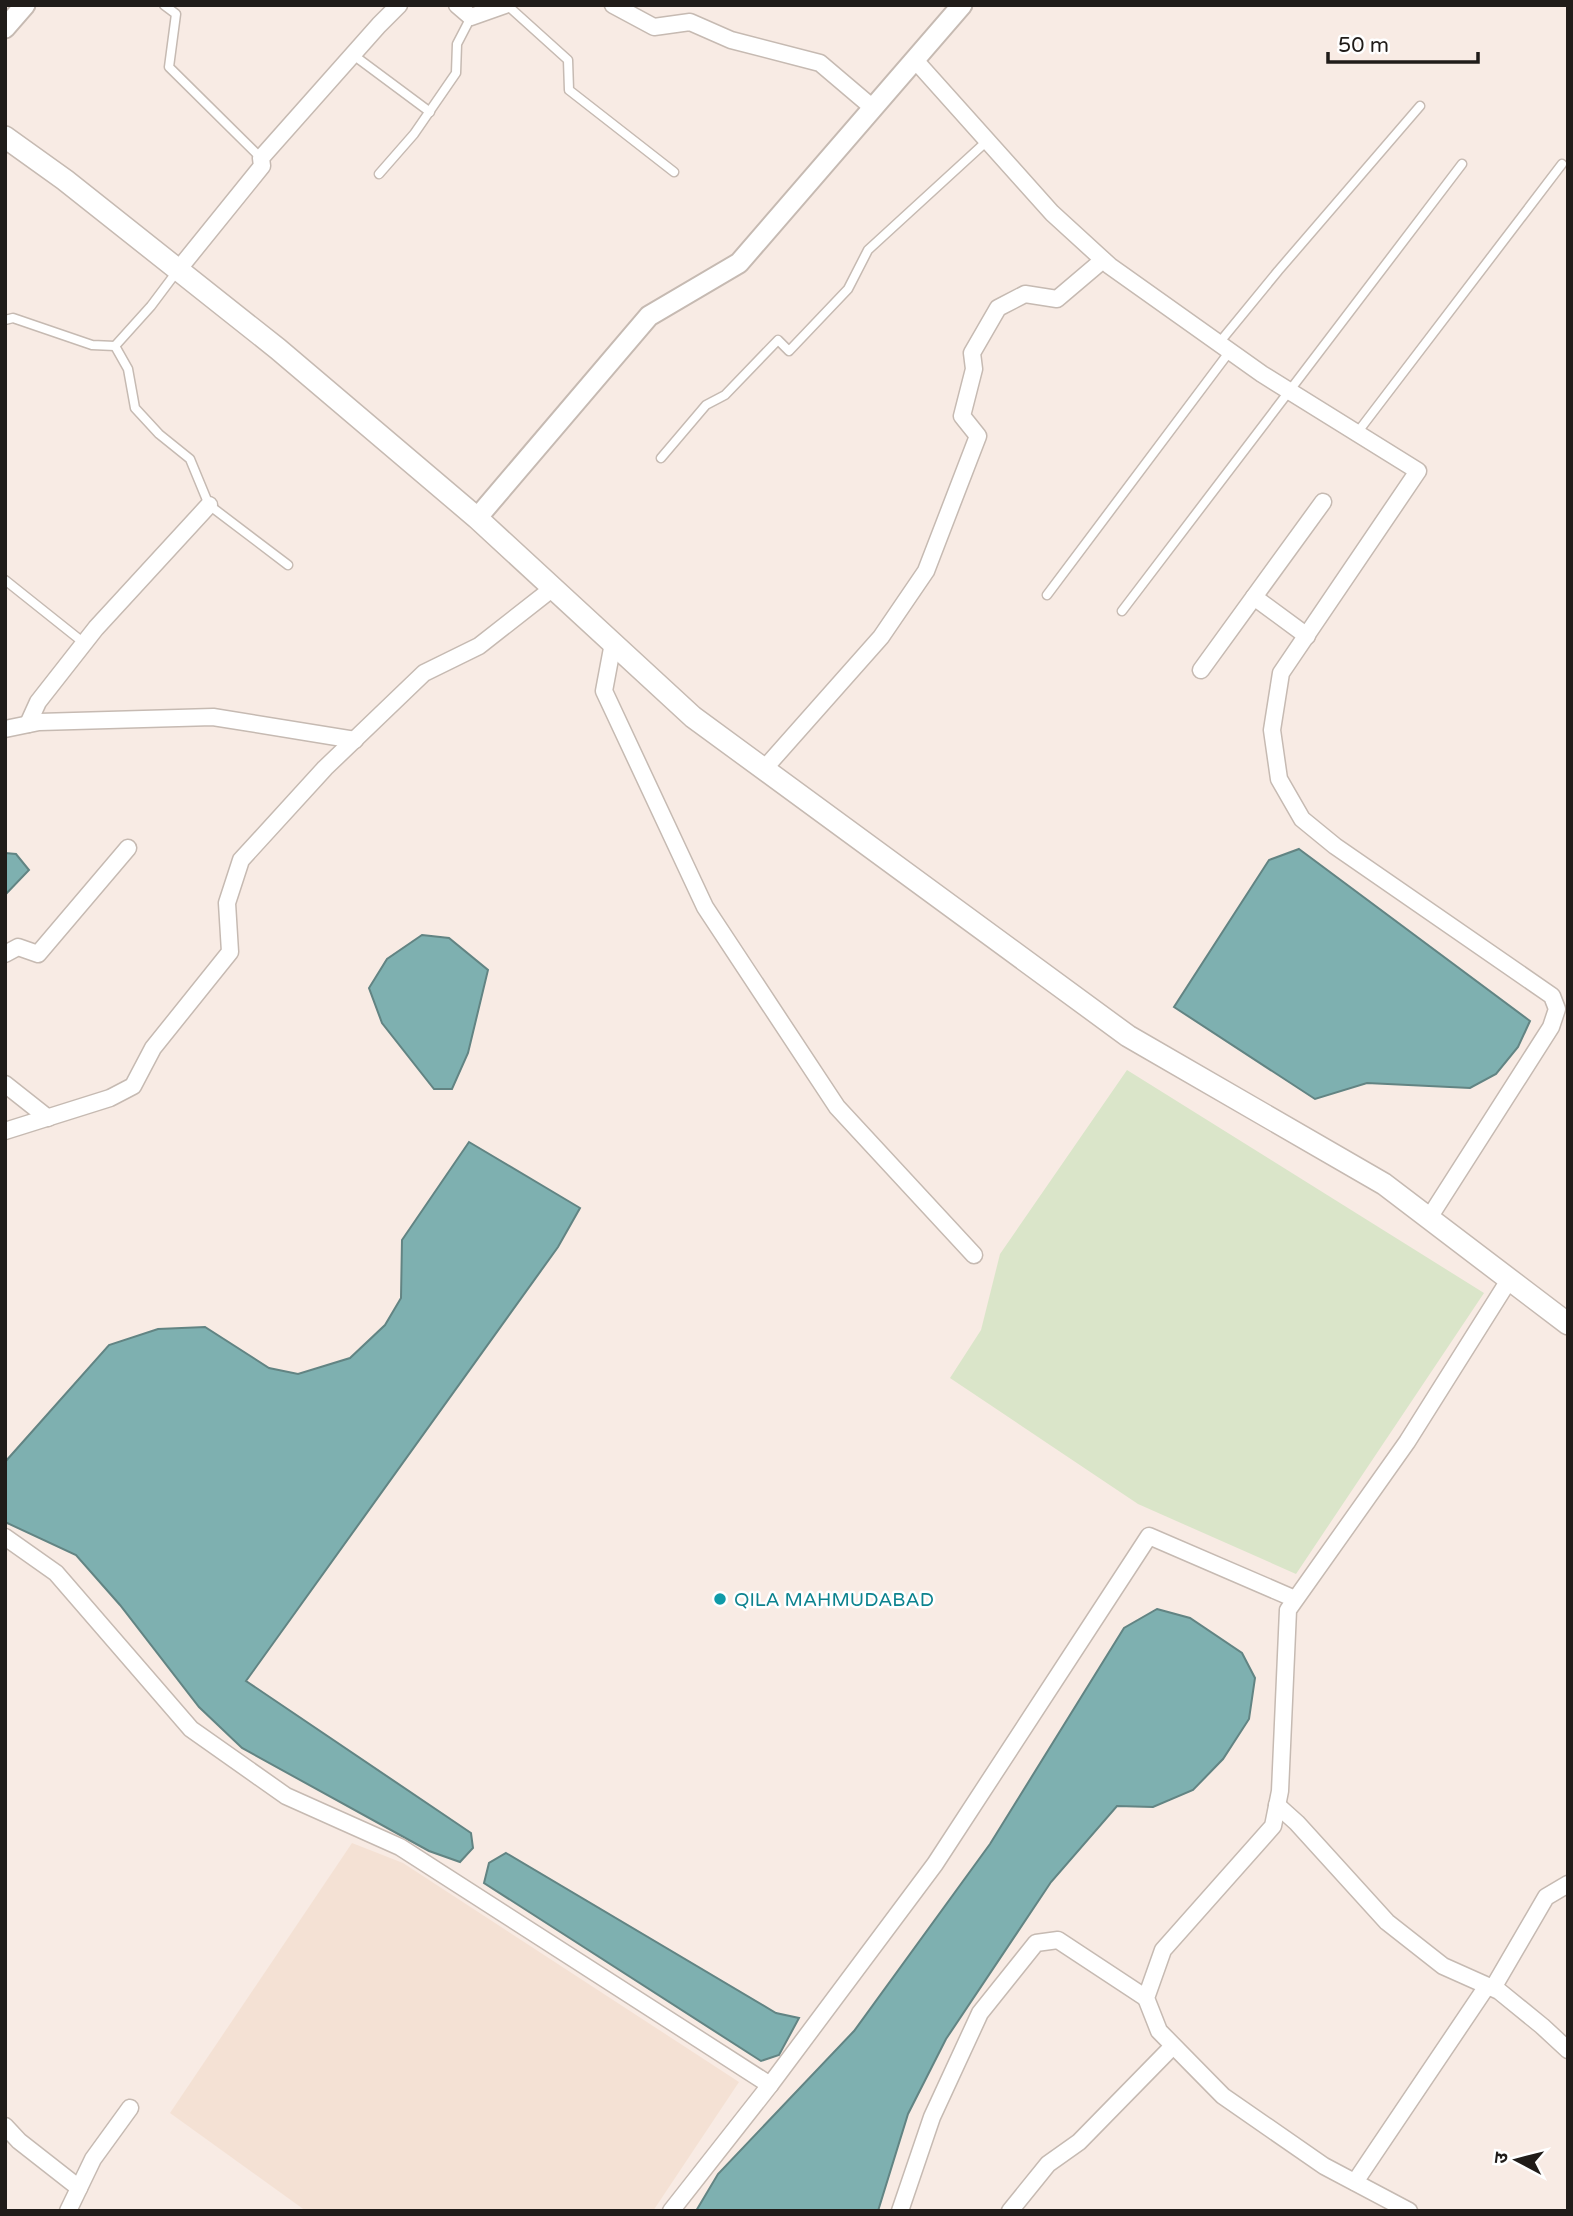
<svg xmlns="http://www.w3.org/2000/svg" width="1573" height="2216" viewBox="0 0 1573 2216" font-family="'Varela Round','Noto Sans Devanagari',sans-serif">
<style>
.built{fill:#f4e1d4}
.green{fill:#dae5c9}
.water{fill:#7eb0b0;stroke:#628483;stroke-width:2}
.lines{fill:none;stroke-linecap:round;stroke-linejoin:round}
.service-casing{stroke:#c6bab2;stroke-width:11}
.minor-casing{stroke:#c6bab2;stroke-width:19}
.tertiary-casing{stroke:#c6bab2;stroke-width:23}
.secondary-casing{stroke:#c6bab2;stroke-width:24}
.service{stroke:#fff;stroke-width:8}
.minor{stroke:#fff;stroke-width:16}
.tertiary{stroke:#fff;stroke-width:19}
.secondary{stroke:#fff;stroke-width:21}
.culture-dot{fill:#0f9aa8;stroke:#fff;stroke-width:2.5}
.labels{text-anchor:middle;stroke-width:5;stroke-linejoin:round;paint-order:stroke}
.culture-label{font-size:19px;fill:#0d838f;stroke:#fff;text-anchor:start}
</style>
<rect width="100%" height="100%" fill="#f8ebe4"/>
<!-- built -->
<path class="built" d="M352,1843l51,20 336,219 -86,129h-347l-136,-98z"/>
<!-- green -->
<path class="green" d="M1127,1070l357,223 -188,281 -158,-70 -188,-126 31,-48 19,-76z"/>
<!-- water -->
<g class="water">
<path d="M1299,849l231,172 -12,26 -22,27 -26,14 -103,-5 -52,16 -141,-92 95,-147z"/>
<path d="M5,853l11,1 13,16 -24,25z"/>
<path d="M422,935l27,3 39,32 -20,83 -16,36h-18l-52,-66 -13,-35 18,-29z"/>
<path d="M469,1142l111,66 -22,39 -312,434 225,152 2,15 -13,14 -31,-11 -187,-103 -43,-41 -79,-102 -44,-50 -71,-33v-60l104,-117 49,-16 47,-2 64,41 29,6 52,-16 35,-33 16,-27 1,-58z"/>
<path d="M1157,1609l33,9 52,35 13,25 -6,41 -26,40 -30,31 -40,17 -36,-1 -66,76 -105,157 -38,75 -30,97h-182l22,-37 136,-143 136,-187 134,-216z"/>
<path d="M506,1853l270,160 23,5 -20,37 -18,6 -277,-178 5,-20z"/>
</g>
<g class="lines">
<defs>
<g id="service">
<path d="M164,5l12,9 -7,53 92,91"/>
<path d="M507,5l61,55 1,30 105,82"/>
<path d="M352,54l78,58"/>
<path d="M379,174l35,-40 42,-61 1,-29 14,-27"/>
<path d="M5,320l8,-2 79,27 23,1 36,-40 27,-36"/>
<path d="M1219,343l59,-72 142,-165"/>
<path d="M115,346l13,23 7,39 24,26 31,25 19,46 79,60"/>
<path d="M1357,433l205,-269"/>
<path d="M661,458l45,-53 19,-10 53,-55 11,11 59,-62 20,-39 119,-109"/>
<path d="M5,580l79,63"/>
<path d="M1047,595l183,-244"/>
<path d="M1122,611l340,-447"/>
</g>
<g id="minor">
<path d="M457,5l14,12 34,-12"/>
<path d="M613,5l41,22 36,-5 41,18 89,23 53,45"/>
<path d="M915,60l137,153 58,53 152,108 156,97 -137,202 -9,57 7,49 23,40 33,27 217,150 5,13 -6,18 -122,191"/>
<path d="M178,270l84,-104 -1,-8 118,-133 20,-20"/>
<path d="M1254,597l53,39"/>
<path d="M613,643l-9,48 101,216 132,200 137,148"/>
<path d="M1201,670l122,-168"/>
<path d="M28,724l10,-22 58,-74 113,-123"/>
<path d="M5,729l34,-7 174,-5 142,23"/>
<path d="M764,769l117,-132 45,-66 52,-135 -16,-20 12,-47 -2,-16 26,-45 27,-14 32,5 46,-39"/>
<path d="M5,954l13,-7 20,7 90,-106"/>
<path d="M5,1084l43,34"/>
<path d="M5,1131l105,-33 23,-12 20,-38 77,-96 -3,-49 14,-43 84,-92 99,-95 55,-27 74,-58"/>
<path d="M5,1537l51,36 135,156 95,67 114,51 370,238"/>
<path d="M1277,1805l20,18 90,99 56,44 56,25 43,35 26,24"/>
<path d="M1493,1988l53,-91 22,-13"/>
<path d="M5,2126l14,15 60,47"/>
<path d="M1355,2182l132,-196"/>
<path d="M68,2211l25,-52 37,-51"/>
<path d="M671,2211l99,-126 165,-221 214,-328 146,63"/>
<path d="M900,2211l32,-94 48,-104 56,-70 22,-3 88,58"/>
<path d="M1010,2211l38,-47 31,-22 94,-96"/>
<path d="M1409,2211l-85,-45 -101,-70 -64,-65 -13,-33 17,-48 110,-124 7,-35 8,-181 119,-168 102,-162"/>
</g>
<g id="tertiary">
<path d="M5,28l20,-23"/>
<path d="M477,518l172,-202 90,-53 223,-258"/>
</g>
<path id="secondary" d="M5,137l60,43 213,169 199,169 216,199 435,319 256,148 184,140"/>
</defs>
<!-- service casing -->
<use href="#service" class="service-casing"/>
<!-- minor casing -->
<use href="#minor" class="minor-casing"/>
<!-- tertiary casing -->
<use href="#tertiary" class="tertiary-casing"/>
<!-- secondary casing -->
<use href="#secondary" class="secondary-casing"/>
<!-- service -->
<use href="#service" class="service"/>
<!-- minor -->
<use href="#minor" class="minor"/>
<!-- tertiary -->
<use href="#tertiary" class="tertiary"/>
<!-- secondary -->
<use href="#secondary" class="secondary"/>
</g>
<!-- markers -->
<circle class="culture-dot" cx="720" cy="1599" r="7"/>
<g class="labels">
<!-- culture labels -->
<g class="culture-label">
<text x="734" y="1606">QILA MAHMUDABAD</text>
</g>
</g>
<!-- border -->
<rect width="1573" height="2216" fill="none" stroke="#201c19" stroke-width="14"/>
<!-- north arrow -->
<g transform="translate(1517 2160) rotate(277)" stroke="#ffffff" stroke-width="5" paint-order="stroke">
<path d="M0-5L12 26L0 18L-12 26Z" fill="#201c19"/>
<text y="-10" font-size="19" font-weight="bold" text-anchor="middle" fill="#201c19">उ</text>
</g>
<!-- scale -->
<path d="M1328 52v10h150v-10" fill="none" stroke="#201c19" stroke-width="3.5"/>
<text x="1338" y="52" font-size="21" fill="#201c19" stroke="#ffffff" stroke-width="5" paint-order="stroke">50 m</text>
</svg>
